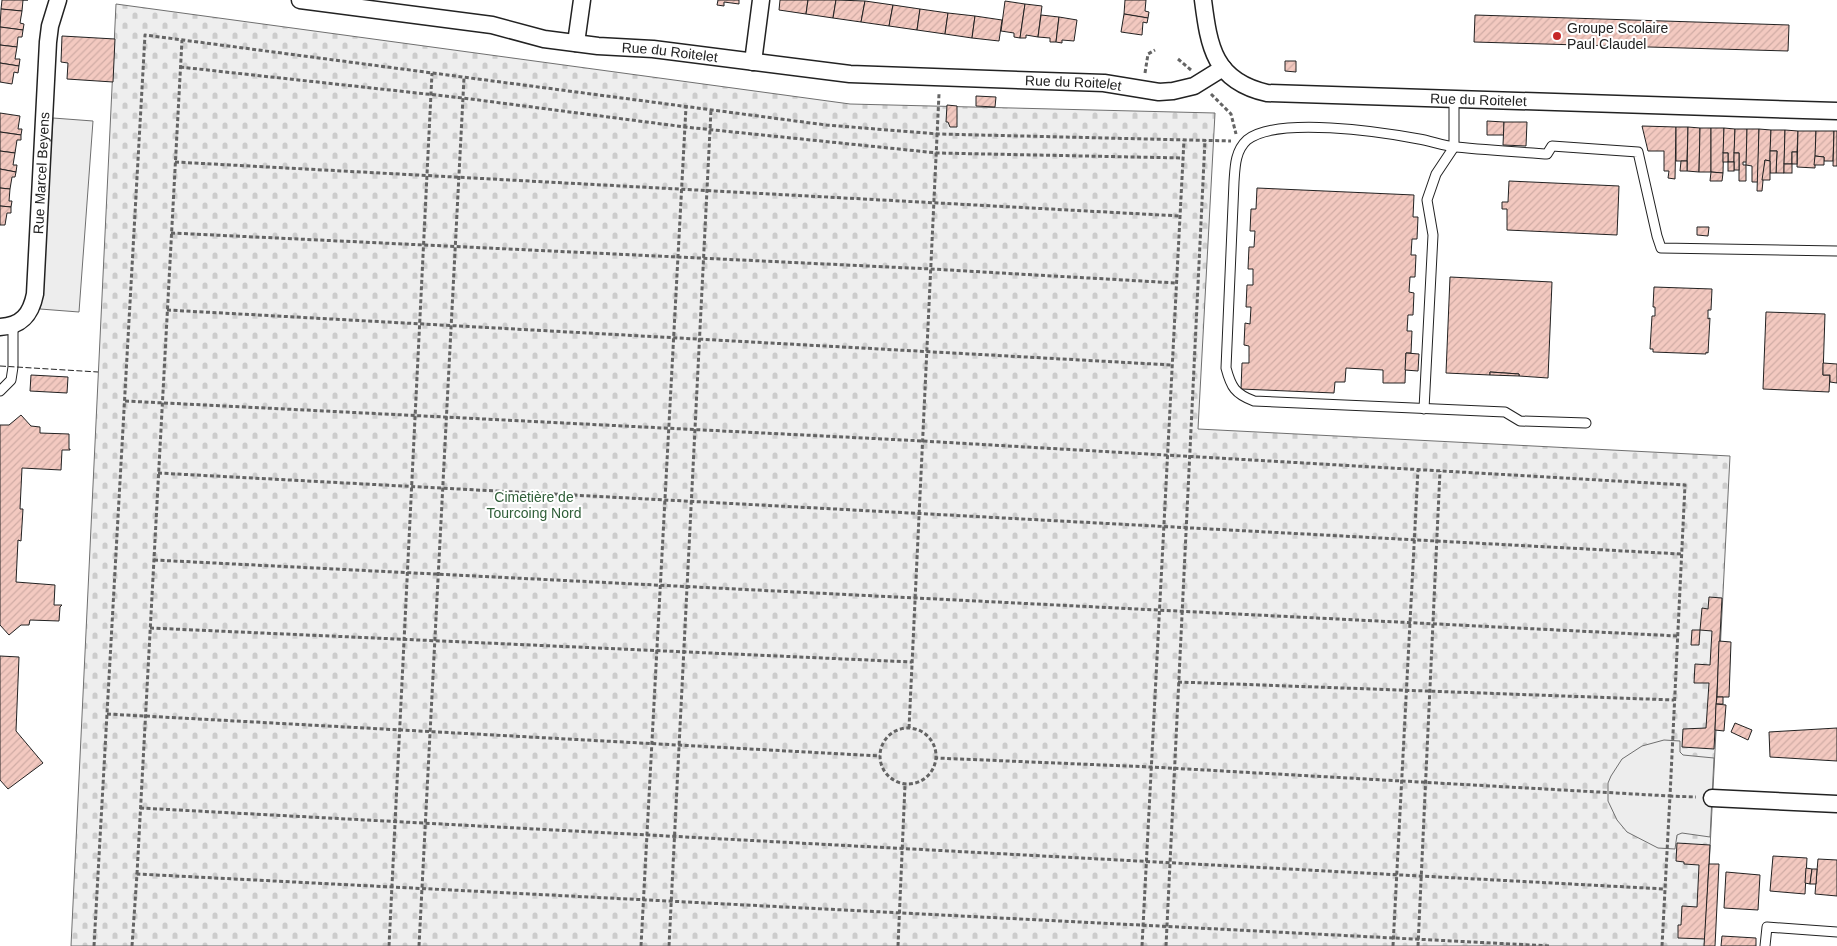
<svg xmlns="http://www.w3.org/2000/svg" width="1837" height="946" viewBox="0 0 1837 946" font-family="Helvetica,sans-serif">
<style>
.cemetery{fill:url(#cemetery-stones);stroke:#6f6f6f}
.parking{fill:#ededed;stroke:#6f6f6f}
.building{fill:url(#building-hatch);stroke:#222}
.lines{fill:none;stroke-linecap:round;stroke-linejoin:round}
.service-casing{stroke:#222;stroke-width:11}
.minor-casing{stroke:#222;stroke-width:19}
.path{stroke:#646464;stroke-width:3;stroke-dasharray:4 2.5;stroke-linecap:butt}
.service{stroke:#fff;stroke-width:9}
.minor{stroke:#fff;stroke-width:16}
.fence{stroke:#222;stroke-width:1;stroke-dasharray:6 2.5;stroke-linecap:butt}
.poi-dot{fill:#c62828;stroke:#fff;stroke-width:2}
.labels{text-anchor:middle;stroke-width:4;stroke-linejoin:round;paint-order:stroke}
.poi-label{font-size:14px;fill:#222;stroke:#fff;text-anchor:start}
.street-label{font-size:14px;fill:#222;stroke:#fff}
.park-label{font-size:14px;fill:#2f5e38;stroke:#fff}
</style>
<defs>
<pattern id="cemetery-stones" width="16" height="16" patternUnits="userSpaceOnUse" patternTransform="scale(1.25)"><rect width="16" height="16" fill="#eee"/><path d="M2 7V4a2 2 0 0 1 4 0v3zM10 15v-3a2 2 0 0 1 4 0v3z" fill="#ccc"/></pattern>
<pattern id="building-hatch" width="6" height="6" patternUnits="userSpaceOnUse" patternTransform="scale(1.25)"><rect width="6" height="6" fill="#f3c9c0"/><path d="M-1 1l2-2M0 6l6-6M5 7l2-2" fill="none" stroke="#d0aca5"/></pattern>
</defs>
<rect width="100%" height="100%" fill="#fff"/>
<!-- cemetery -->
<path class="cemetery" d="M116,4l734,100 365,9 -17,316 532,27 -25,490h-1634z"/>
<!-- parking -->
<g class="parking">
<path d="M53,118l40,3 -14,191 -39,-3z"/>
<path d="M1664,740l16,1v11l3,3 31,3 -4,79 -28,-4 -5,2 -2,14 -17,-1 -31,-16 -10,-12 -9,-19v-18l3,-7 11,-17 20,-13z"/>
</g>
<!-- building -->
<g class="building">
<path d="M2,0h26h-5l-1,11 -21,-2z"/>
<path d="M718,0h21v4l-15,-2v4l-7,-1z"/>
<path d="M780,0h28l-2,14 -27,-4z"/>
<path d="M808,0h28l-3,18 -27,-4z"/>
<path d="M836,0l29,1 -4,21 -28,-4z"/>
<path d="M1125,0h21l-1,11 4,1 -1,6 -24,-4z"/>
<path d="M865,1l28,4 -4,21 -28,-4z"/>
<path d="M1005,1l20,3 -5,34 -6,-1v-4l-13,-2z"/>
<path d="M1025,4l17,2 -4,31 -12,-2v3h-6z"/>
<path d="M893,5l27,4 -3,21 -28,-4z"/>
<path d="M1,9l21,2 -2,12 4,1 -1,6 -23,-3z"/>
<path d="M920,9l28,4 -3,21 -28,-4z"/>
<path d="M948,13l27,3 -3,22 -27,-4z"/>
<path d="M1124,14l24,4 -1,5 -4,-1 -1,13 -21,-3z"/>
<path d="M1041,15l18,2 -3,25h-6v-4l-12,-1z"/>
<path d="M1475,15l314,10 -1,26 -314,-9z"/>
<path d="M975,16l27,4 -3,21 -27,-3z"/>
<path d="M1059,17l18,3 -3,21 -12,-1v3l-6,-1z"/>
<path d="M0,27l23,3 -1,7h-4l-1,10 -17,-2z"/>
<path d="M62,36l53,3 -2,43 -46,-3 1,-16 -7,-1z"/>
<path d="M0,45l17,2 -2,12h5l-1,7 -19,-3z"/>
<path d="M1285,61h11v11l-11,-1z"/>
<path d="M0,63l19,3 -1,7 -4,-1 -2,12 -12,-2z"/>
<path d="M976,96l20,1 -1,10 -19,-1z"/>
<path d="M947,105l10,1v21h-7l-2,-5h-2z"/>
<path d="M0,113l20,3 -2,13h4l-1,6 -21,-3z"/>
<path d="M1487,121l17,1v13h-17z"/>
<path d="M1504,122h23l-1,24 -23,-1z"/>
<path d="M1642,126l34,1 -1,52 -7,-1 1,-7h-5v-20h-16z"/>
<path d="M1676,127h12l-1,34h-11z"/>
<path d="M1688,127l12,1 -1,44 -12,-1z"/>
<path d="M1700,128h11v44h-12z"/>
<path d="M1711,128h13l-1,45 -12,-1z"/>
<path d="M1724,128l11,1 -1,33h-6v-9h-5z"/>
<path d="M1735,129h12v33h-4v3h3v16h-7v-28h-5z"/>
<path d="M1747,129h12l-1,53h-6v-16l-6,-1z"/>
<path d="M1759,129l12,1 -1,31 -5,-1 -3,31h-5z"/>
<path d="M1771,130h14l-1,43h-8l1,-22h-7z"/>
<path d="M1785,130l13,1 -1,21h-5v12h-8z"/>
<path d="M1798,131h18l-1,37 -18,-1z"/>
<path d="M1816,131h18l-1,30h-9v-4l-9,-1z"/>
<path d="M1834,131h3v35h-4z"/>
<path d="M0,132l21,3v5h-4l-2,13 -15,-2z"/>
<path d="M0,151l15,2 -2,12h4l-1,7 -16,-3z"/>
<path d="M1770,151h7l-1,22h-6z"/>
<rect x="1792" y="152" width="5" height="12"/>
<rect x="1723" y="153" width="5" height="9"/>
<rect x="1734" y="153" width="5" height="17"/>
<path d="M1815,156l9,1v8h-10z"/>
<path d="M1765,160l5,1v19h-8z"/>
<path d="M1681,161h6v10h-7z"/>
<rect x="1728" y="162" width="6" height="9"/>
<rect x="1784" y="164" width="8" height="9"/>
<path d="M0,169l16,3 -1,5h-3l-2,12 -10,-1z"/>
<path d="M1711,172l12,1 -1,8h-12z"/>
<path d="M1509,181l110,5 -2,49 -110,-5v-21h-5v-7h6z"/>
<path d="M0,188l10,1 -1,12h3l-1,6 -11,-1z"/>
<path d="M1257,188l157,7 -1,22h5l-1,22h-5l-1,16h5l-1,22h-5l-1,15 5,1 -1,22h-5l-1,16h5l-1,22h-5l-1,30h-22v-13l-37,-2 -1,14h-10l-1,11 -93,-4 1,-26h7v-17l-5,-1 1,-22 5,1 1,-17h-5l1,-22h6v-16h-5l1,-22h5l1,-16h-5l1,-22h5z"/>
<path d="M0,206l11,1v6h-4l-2,12h-5z"/>
<path d="M1697,227h12l-1,9 -11,-1z"/>
<path d="M1450,277l102,5 -4,96 -29,-2v-2l-29,-2v3l-44,-2z"/>
<path d="M1654,287l58,2 -1,21h-3v9l2,-1 -2,35 -2,-1v2l-53,-2v-3h-3l2,-33h3v-9h-2z"/>
<path d="M1766,312l59,2 -2,61h7l-1,17 -66,-3z"/>
<path d="M1406,353l13,1 -1,17 -13,-1z"/>
<path d="M1823,363l14,1v19l-7,-1v-7h-7z"/>
<path d="M1490,372l29,2v2l-29,-1z"/>
<path d="M31,375l37,2 -1,16 -37,-2z"/>
<path d="M21,415l10,11 9,1v6l29,1v15h1v1h-8l-1,20 -39,-2 -2,41h3l-2,32 -3,-1 -2,42 39,3 -1,20h8l-2,2 -1,14 -29,-1 -1,5h-8l-12,10 -9,-10v-200h9z"/>
<path d="M1709,597l13,1 -8,151 -32,-2 1,-18 23,-1 3,-45h-15l1,-19 15,1 2,-34 -12,-1 2,-22 6,1z"/>
<path d="M1692,630h8l-1,15h-8z"/>
<path d="M1719,641l12,1 -2,55h-12z"/>
<path d="M0,656l19,1 -3,74 27,32 -35,26 -8,-9z"/>
<path d="M1717,697h6v7h-7z"/>
<path d="M1716,704l10,1 -2,26 -9,-1z"/>
<path d="M1735,723l17,7 -4,10 -17,-8z"/>
<path d="M1837,728v33l-67,-4 -1,-25z"/>
<path d="M1677,843l33,2 -5,94 -27,-1v-13h3l1,-19 15,1 2,-42 -15,-1v-2l-8,-1z"/>
<path d="M1773,856l34,2 -2,36 -35,-3z"/>
<path d="M1818,859l19,1v36l-22,-2z"/>
<path d="M1709,864h10l-4,82h-11z"/>
<path d="M1806,868l6,1 -2,15 -5,-1z"/>
<path d="M1812,869h5l-1,15h-6z"/>
<path d="M1726,872l34,3 -2,35 -34,-2z"/>
<path d="M1722,936l34,2v8h-35z"/>
</g>
<g class="lines">
<defs>
<g id="service">
<path d="M0,391l11,-11 2,-13v-42"/>
<path d="M1424,409l9,-174 -6,-35 9,-26 18,-27v-48"/>
<path d="M1586,423l-66,-2 -15,-9 -251,-11c-19,-7 -23,-14 -28,-33l8,-186c1,-15 1,-31 13,-42 30,-24 135,-8 172,-1 12,2 25,7 37,8 30,3 61,5 91,7l5,-8 86,6 19,84 4,12 176,3"/>
<path d="M1765,946l2,-19 70,5"/>
</g>
<g id="minor">
<path id="s1" d="M300,0l192,25 52,14 54,7 55,3 197,25 254,9 55,9 14,-1 21,-5 29,-18"/>
<path id="s2" d="M1203,0c6,47 11,81 64,93l570,18"/>
<path d="M576,43l6,-43"/>
<path d="M753,62l8,-62"/>
<path id="s3" d="M0,327c22,-1 31,-13 35,-33l13,-252 2,-16 8,-26"/>
<path d="M1712,798l125,6"/>
</g>
</defs>
<!-- service casing -->
<use href="#service" class="service-casing"/>
<!-- minor casing -->
<use href="#minor" class="minor-casing"/>
<!-- path -->
<g class="path">
<path d="M1178,59l13,11"/>
<path d="M180,67l283,31 222,29 252,26 246,5"/>
<path d="M1145,73l3,-19 7,-4"/>
<path d="M1211,94l20,20 5,20"/>
<path d="M175,162l1005,54"/>
<path d="M171,233l760,36 245,14"/>
<path d="M167,310l1005,55"/>
<path d="M125,401l798,40 762,44 -15,311 -519,-29 -215,-9"/>
<path d="M158,473l1523,81"/>
<path d="M154,560l1524,76"/>
<path d="M150,628l762,34"/>
<path d="M1178,682l496,18"/>
<path d="M107,714l773,42"/>
<circle cx="908" cy="756" r="28"/>
<path d="M909,728l30,-634"/>
<path d="M140,808l1525,81"/>
<path d="M137,874l45,-834"/>
<path d="M94,946l51,-911 681,90 112,9 293,7"/>
<path d="M132,946l5,-72 1414,72"/>
<path d="M389,946l43,-873"/>
<path d="M419,946l45,-868"/>
<path d="M641,946l45,-839"/>
<path d="M669,946l42,-836"/>
<path d="M898,946l7,-161"/>
<path d="M1142,946l42,-806"/>
<path d="M1166,946l39,-806"/>
<path d="M1393,946l25,-476"/>
<path d="M1418,946l22,-475"/>
<path d="M1662,946l8,-150 26,1"/>
</g>
<!-- service -->
<use href="#service" class="service"/>
<!-- minor -->
<use href="#minor" class="minor"/>
<!-- fence -->
<path class="fence" d="M0,366l98,6"/>
</g>
<!-- markers -->
<circle class="poi-dot" cx="1557" cy="36" r="5"/>
<g class="labels">
<!-- poi labels -->
<g class="poi-label">
<text x="1567" y="33">Groupe Scolaire<tspan x="1567" dy="16">Paul Claudel</tspan></text>
</g>
<!-- street labels -->
<g class="street-label">
<text dy="5" stroke="none"><textPath href="#s1" startOffset="374">Rue du Roitelet</textPath></text>
<text dy="5" stroke="none"><textPath href="#s1" startOffset="779">Rue du Roitelet</textPath></text>
<text dy="5" stroke="none"><textPath href="#s2" startOffset="335">Rue du Roitelet</textPath></text>
<text dy="5" stroke="none"><textPath href="#s3" startOffset="174">Rue Marcel Beyens</textPath></text>
</g>
<!-- park labels -->
<g class="park-label">
<text x="534" y="502">Cimetière de<tspan x="534" dy="16">Tourcoing Nord</tspan></text>
</g>
</g>
</svg>
